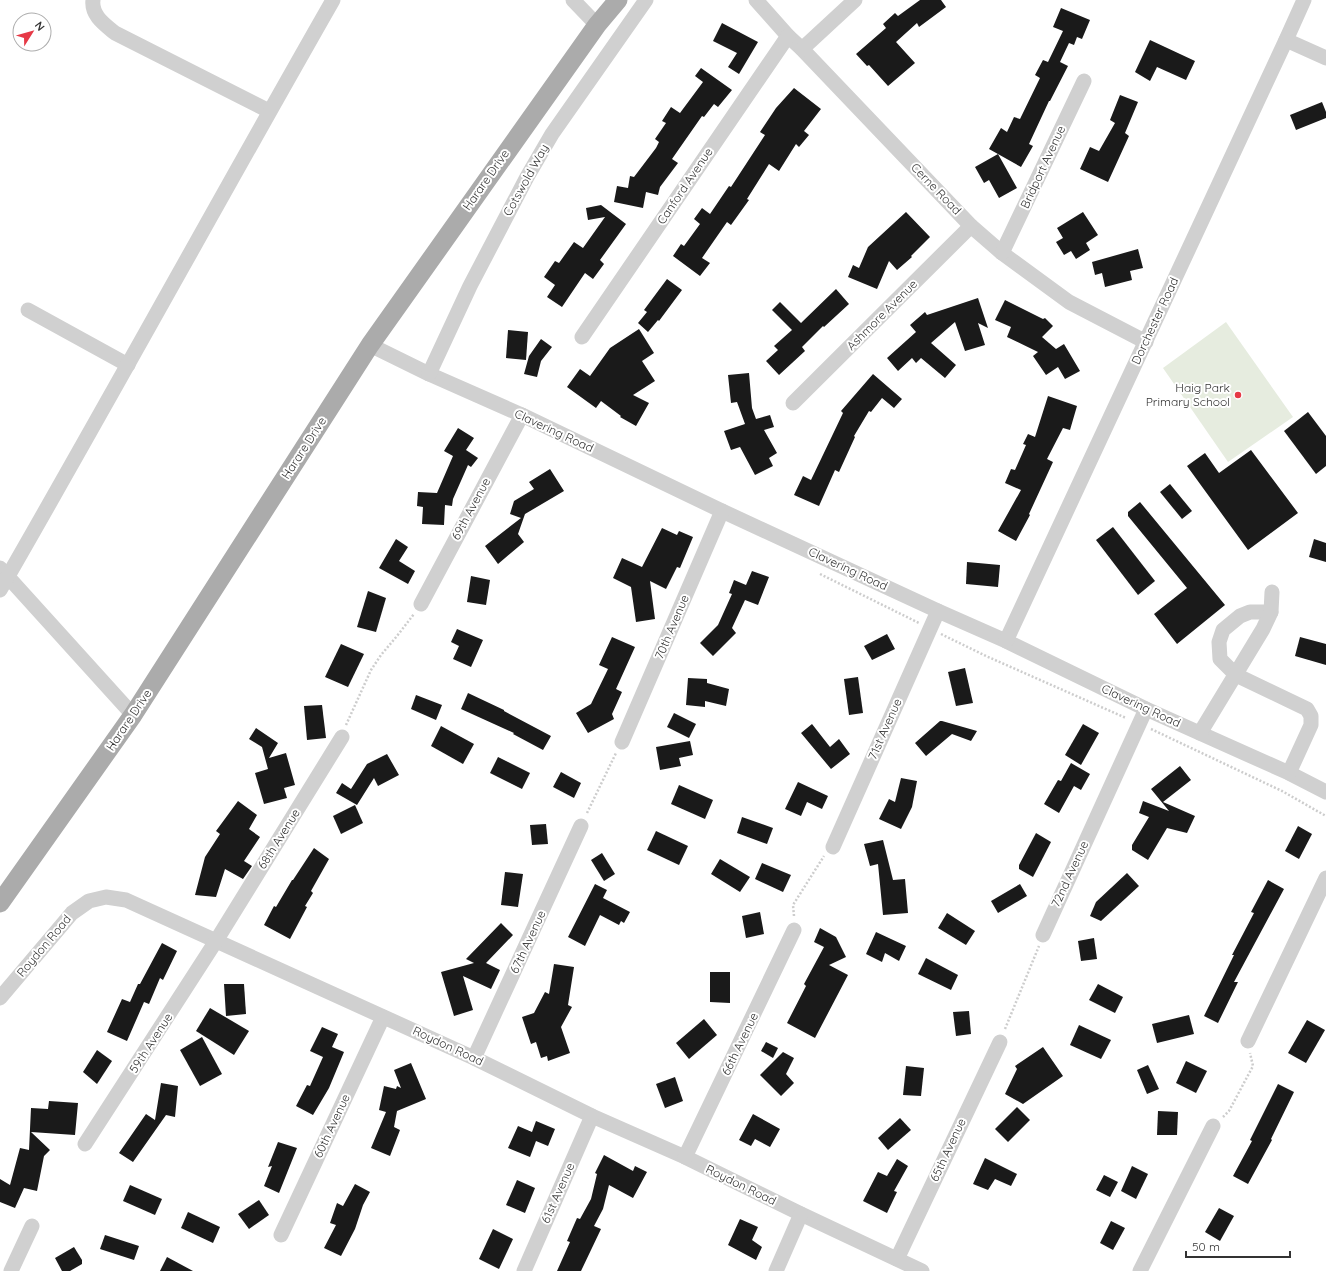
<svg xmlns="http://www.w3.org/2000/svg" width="1326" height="1271" viewBox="0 0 1326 1271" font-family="Quicksand,sans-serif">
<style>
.green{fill:#e6ecdf}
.building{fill:#1a1a1a}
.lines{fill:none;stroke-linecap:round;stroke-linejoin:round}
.path{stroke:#cdcdcd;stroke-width:2.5;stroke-dasharray:2 2;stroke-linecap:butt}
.minor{stroke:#d0d0d0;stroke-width:15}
.major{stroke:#ababab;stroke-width:19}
.poi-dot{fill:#e63946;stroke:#fff;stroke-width:1.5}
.labels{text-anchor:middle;stroke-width:4;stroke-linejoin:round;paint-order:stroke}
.street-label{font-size:12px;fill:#333;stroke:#fff}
.poi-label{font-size:12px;fill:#333;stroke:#fff;text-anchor:end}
</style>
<rect width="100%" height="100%" fill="#fff"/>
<!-- green -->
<path class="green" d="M1226,322l67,95 -65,45 -65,-94z"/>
<!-- building -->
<g class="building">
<path d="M920,0h21l5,7 -27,20 -2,-4 -21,19 19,21 -27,23 -19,-21 -2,1 -11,-12 30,-26 -3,-4 12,-11 3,3z"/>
<path d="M1061,8l29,12 -8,19 -5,-2 -3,8 -5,-2 -9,19 8,4 -18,35h-1l-20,43 4,2 -12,21 -32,-18 12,-21 6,4 7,-15 6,2 20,-41 -5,-3 8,-15 5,2 15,-31 -10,-4z"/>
<path d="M722,23l36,19 -19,32 -11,-7 9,-14 -24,-12z"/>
<path d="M1150,40l45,21 -9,19 -29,-13 -7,14 -15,-9z"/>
<path d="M701,68l31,22 -14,17 -4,-3 -10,13 -2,-1 -30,43 6,4 -18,24 -2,8 -12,-3 -3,16 -29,-6 3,-16 11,2 2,-12 4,1 22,-29 3,-6 -4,-3 11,-16 -4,-2 9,-14 9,6 23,-31 -8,-6z"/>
<path d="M794,88l27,21 -17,22 5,4 -10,12 -3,-3 -17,27 -10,-7 -22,35 2,1 -18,25 -4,-3 -25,36 8,5 -10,13 -27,-20 8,-12 3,2 16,-22 -6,-5 8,-11 8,6 19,-28 2,1 34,-52 -5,-3 16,-24z"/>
<path d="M1120,95l18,7 -13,31 4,3 -21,46 -28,-13 10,-22 9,4 16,-28 -5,-3z"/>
<path d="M1322,102l4,10v6l-30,12 -6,-15z"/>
<path d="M998,154l19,34 -18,10 -10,-18 -5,3 -9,-16z"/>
<path d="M601,205l25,19 -26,36 4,4 -11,15 -8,-6 -23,34 -15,-10 8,-12 -11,-8 11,-16 4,2 15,-21 9,6 22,-31 -17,3 -2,-12z"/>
<path d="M906,212l24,25 -19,19 1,1 -15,13 -8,-9 -12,28 -29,-12 5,-12 6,3 9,-21z"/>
<path d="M1083,212l15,23 -12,8 4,7 -14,9 -5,-8 -7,4 -8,-13 7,-4 -6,-10z"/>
<path d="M1138,249l5,19 -13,3 2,9 -27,7 -3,-14 -7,2 -3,-13z"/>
<path d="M667,279l15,11 -23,31 -1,-1 -10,12 -10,-9 9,-11 -3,-2z"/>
<path d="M836,289l13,15 -25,23 -1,-1 -21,21 3,4 -26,24 -13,-14 12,-11 -4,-4 18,-16 -20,-20 8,-8 21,21z"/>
<path d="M978,298l10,30 -10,-5 7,22 -20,6 -10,-29 -24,21 25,22 -11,13 -24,-20 -5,5 -4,-5 -14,13 -11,-13 29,-26 -6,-7 15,-13 2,3z"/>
<path d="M1005,300l38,19 2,-1 8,8 -11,11 14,12 8,-5 16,27 -15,8 -7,-12 -12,8 -13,-19 5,-4 -31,-15 4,-10 -16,-7z"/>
<path d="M639,329l15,24 -12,8 13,20 -22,14 16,8 -13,23 -16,-9 1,-1 -20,-15 -5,7 -29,-21 13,-18 10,7 20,-28z"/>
<path d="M508,330l20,2 -2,28 -20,-2z"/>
<path d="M541,339l11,8 -11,14 -4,16 -13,-3 5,-18z"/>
<path d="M749,373l3,35 4,11 14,-4 4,12 -10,3 13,23 -8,5 4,8 -18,9 -15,-28 -9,3 -7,-19 21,-7 -8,-22 -6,1 -3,-28z"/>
<path d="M873,374l29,25 -8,9 -12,-10 -11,14 -2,-1 -15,25 1,1 -16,35 -4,-2 -16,36 -25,-11 9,-19 8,4 32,-67 -2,-2z"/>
<path d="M1048,396l29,10 -7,24 -7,-2 -16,31 6,3 -24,52 1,1 -14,26 -18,-10 23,-41 -16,-7 6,-14 4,1 11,-25 -3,-1 5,-10 7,3z"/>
<path d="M1308,412l18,24v30l-10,8 -32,-43z"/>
<path d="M458,428l16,10 -8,12 12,8 -7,9 -3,-2 -15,34 -1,7 -7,-1 -1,20 -22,-1 1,-17 -6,-1 1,-14 19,1 16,-37 -9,-5z"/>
<path d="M1251,450l47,63 -50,37 -61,-84 18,-13 14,20z"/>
<path d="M550,469l14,22 -39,23 -7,20 6,8 -26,22 -13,-18 36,-28 -11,-4 4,-13 20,-12 -5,-7z"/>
<path d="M1170,484l22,27 -10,8 -22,-27z"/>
<path d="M1140,502l85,103 -48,39 -23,-30 33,-26 -59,-72v-4z"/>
<path d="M1113,527l42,54 -17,14 -42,-55z"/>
<path d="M662,528l15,7 2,-4 14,6 -13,31 -3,-1 -11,22 -16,-8 5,38 -19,3 -5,-35 -18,-9 9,-20 20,9z"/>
<path d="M396,539l12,8 -9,14 16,10 -7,13 -29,-16z"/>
<path d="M1314,539l12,4v19l-17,-5z"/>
<path d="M967,562l33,3 -2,22 -32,-3z"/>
<path d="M752,571l17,6 -11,28 -13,-5 -13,28 4,5 -23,23 -13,-13 18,-18 14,-31 -3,-1 5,-13 12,5z"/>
<path d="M471,576l19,4 -4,25 -19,-3z"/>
<path d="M368,591l18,7 -10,34 -19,-5z"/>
<path d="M457,629l26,11 -12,27 -18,-8 6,-13 -8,-4z"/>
<path d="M887,634l8,15 -23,11 -8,-14z"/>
<path d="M612,637l23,10 -19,42 6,3 -10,22 2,5 -26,14 -12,-20 15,-9 17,-35 -9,-4z"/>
<path d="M1300,637l26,7v21l-31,-9z"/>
<path d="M341,644l23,10 -16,33 -23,-10z"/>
<path d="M965,668l8,35 -17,3 -8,-34z"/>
<path d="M858,677l5,36 -14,2 -5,-36z"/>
<path d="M688,678l19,1v4l22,6 -3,17 -21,-5v6l-19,-2z"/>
<path d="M468,693l36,17v1l47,25 -8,14 -30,-16 1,-1 -53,-24z"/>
<path d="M416,695l26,10 -6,15 -25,-11z"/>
<path d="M322,705l4,33 -19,2 -3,-34z"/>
<path d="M674,713l22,11 -7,14 -22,-11z"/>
<path d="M940,721h2l35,10 -6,10 -19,-7 -26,22 -11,-13z"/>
<path d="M812,724l18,23 9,-8 11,15 -19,15 -30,-36z"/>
<path d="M1083,724l16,9 -18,32 -16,-10z"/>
<path d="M441,726l33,18 -11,20 -32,-18z"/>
<path d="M256,728l22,15 -9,15 17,-5 9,32 -11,3 3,10 -23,6 -9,-31 13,-4 -6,-22 -13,-8z"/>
<path d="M690,741l3,14 -14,3 2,8 -21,4 -4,-23z"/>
<path d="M387,754l12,21 -21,11 -4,-8 -17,27 -21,-12 6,-10 9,6 16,-25z"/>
<path d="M498,757l32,16 -8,16 -32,-16z"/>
<path d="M1071,763l19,11 -9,16 -7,-4 -15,27 -15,-9 14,-24 3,1z"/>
<path d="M1180,766l11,14 -28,22 32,14 -8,17 -20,-5 -19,32 -16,-10v-5l17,-28 -10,-4 4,-12 26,10 -18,-22z"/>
<path d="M561,772l20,11 -7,15 -21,-11z"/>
<path d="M901,778l16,3 -5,26 -11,22 -22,-10 10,-20 6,3z"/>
<path d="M798,782l30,14 -6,13 -15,-7 -6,14 -16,-7z"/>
<path d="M679,785l34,15 -8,19 -34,-15z"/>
<path d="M238,801l19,14 -8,14 11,8 -16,24 8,5 -9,13 -18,-10 -9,28 -21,-2 10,-38 15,-23 -4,-3z"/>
<path d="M355,805l8,18 -22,11 -8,-18z"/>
<path d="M742,817l31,11 -6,16 -30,-11z"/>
<path d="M546,824l2,20 -16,1 -2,-20z"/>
<path d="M1298,826l14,8 -13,25 -14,-8z"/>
<path d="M656,831l32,15 -9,19 -32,-15z"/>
<path d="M1036,833l15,9 -18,35 -14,-8v-4z"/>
<path d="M883,840l10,40 12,-1 3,34 -25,2 -5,-51 -8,2 -6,-22z"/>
<path d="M314,848l15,11 -18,32 2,2 -8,13 2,1 -17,32 -26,-14 10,-19 2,1 16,-27h1z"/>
<path d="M602,853l13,21 -11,7 -13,-21z"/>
<path d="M720,859l30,18 -10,15 -29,-18z"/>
<path d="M762,863l29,12 -8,17 -28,-13z"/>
<path d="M505,872l18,2 -5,33 -17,-2z"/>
<path d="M1127,873l12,13 -38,35 -11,-5 6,-14z"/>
<path d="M1268,880l16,9 -50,93h4l-20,41 -14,-7 30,-61h-2l22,-42 -3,-1z"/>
<path d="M595,884l12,6 -4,8 27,14 -6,11 -3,-2 -2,4 -19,-10 -15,31 -17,-9z"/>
<path d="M1020,884l7,12 -29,17 -7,-12z"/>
<path d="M760,912l4,22 -18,4 -4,-22z"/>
<path d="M947,913l28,18 -9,14 -28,-17z"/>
<path d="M501,923l12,12 -27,28 14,7 -9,19 -28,-13 10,34 -19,6 -13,-44 33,-9 -8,-4z"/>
<path d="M820,928l16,9 10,20 -17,8 19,10 -33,63 -28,-15 19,-37 -2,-2 20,-37 -10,-5z"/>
<path d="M876,932l30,14 -7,15 -14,-8 -3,9 -16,-8z"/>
<path d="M1094,938l3,21 -16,2 -3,-20z"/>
<path d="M162,943l15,8 -14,29 -3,-2 -11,26 -5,-2 -17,39 -20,-9 15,-33 8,3 8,-18h2z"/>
<path d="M926,958l32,17 -7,15 -33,-16z"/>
<path d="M554,964l20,3 -6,38 4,2 -11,20 9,26 -22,8 -1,-5 -6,2 -5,-16 -5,2 -9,-27 12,-4 11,-21 4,2z"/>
<path d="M710,972h20v31l-20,-1z"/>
<path d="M224,984h20l2,30 -20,2z"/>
<path d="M1098,984l25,13 -8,16 -26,-13z"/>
<path d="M210,1008l39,23 -15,24 -38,-24z"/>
<path d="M969,1011l2,23 -15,2 -3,-24z"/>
<path d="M1189,1015l5,19 -37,9 -5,-19z"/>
<path d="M704,1019l13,16 -28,24 -13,-16z"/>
<path d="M1307,1020l18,10 -19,33 -18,-10z"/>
<path d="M1079,1025l32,15 -10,19 -31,-14z"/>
<path d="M322,1027l16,7 -6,13 12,5 -15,36 -16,27 -17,-9 11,-21 3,1 13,-29 -13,-6z"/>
<path d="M202,1037l20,37 -22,12 -20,-36z"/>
<path d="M766,1042l12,6 -5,10 -12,-7z"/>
<path d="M1043,1047l20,29 -40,28 -18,-10 12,-25 -2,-3z"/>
<path d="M97,1050l15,11 -15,23 -14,-12z"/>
<path d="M783,1052l11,6 -8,16 8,9 -13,13 -21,-21z"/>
<path d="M1186,1061l21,10 -11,22 -20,-10z"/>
<path d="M411,1063l15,36 -29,12 -3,16 6,3 -10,26 -19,-8 15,-36 -7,-2 5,-24 12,3 1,-3 4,2 -7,-18z"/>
<path d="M1148,1065l11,24 -12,5 -10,-24z"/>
<path d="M906,1066l18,2 -3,28 -18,-1z"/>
<path d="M675,1077l8,24 -18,7 -9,-24z"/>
<path d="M161,1083l17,3 -3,31 -9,-2 -33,47 -14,-9 27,-39 9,6z"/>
<path d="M1278,1084l16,8 -23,47 1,1 -24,44 -15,-8 19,-35 -2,-1z"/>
<path d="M49,1101l29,2 -3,32 -44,-3 19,18 -6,6 -7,35 -13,-3 -9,20 -15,-6v-23l10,6 10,-37 9,2 2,-42 17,1z"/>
<path d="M1017,1107l13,13 -22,22 -13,-13z"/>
<path d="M1158,1111l20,1 -1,23h-20z"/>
<path d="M753,1114l27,15 -10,18 -15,-8 -4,7 -12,-6z"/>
<path d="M900,1118l11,12 -23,20 -10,-12z"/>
<path d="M536,1121l19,8 -7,17 -12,-5 -6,16 -22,-9 10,-22 14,6z"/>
<path d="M278,1142l19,6 -18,45 -15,-7 8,-20 -4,1z"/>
<path d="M604,1155l29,16 2,-5 12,6 -14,26 -24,-13 -6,24 -9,17 7,3 -20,42h-24l13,-29 -3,-1 10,-23 3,1 11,-20 6,-25 -2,-1z"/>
<path d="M985,1158l32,16 -6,12 -16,-7 -7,11 -15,-6z"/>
<path d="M897,1159l11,7 -14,25 3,1 -10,21 -24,-12 15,-29 9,4z"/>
<path d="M1132,1166l16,8 -12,25 -15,-8z"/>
<path d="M1104,1175l14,7 -8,15 -14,-7z"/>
<path d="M517,1180l18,8 -10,25 -19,-8z"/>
<path d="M355,1184l15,8 -7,13 -8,24 -14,27 -17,-8 12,-23 -6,-2 7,-20 6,3z"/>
<path d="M130,1185l32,14 -7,16 -32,-14z"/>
<path d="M259,1200l10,15 -20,14 -11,-15z"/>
<path d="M1219,1208l15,8 -14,25 -15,-9z"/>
<path d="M188,1212l32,15 -7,16 -32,-15z"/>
<path d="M740,1219l18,8 -6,13 10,7 -6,13 -28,-15z"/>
<path d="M1111,1221l14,7 -12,22 -13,-7z"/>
<path d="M493,1229l20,10 -14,30 -20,-10z"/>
<path d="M105,1235l34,11 -5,14 -34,-11z"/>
<path d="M74,1247l8,13v4l-12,7h-8l-7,-13z"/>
<path d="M167,1257l26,14h-33z"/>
</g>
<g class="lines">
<!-- path -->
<g class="path">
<path d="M820,574l99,49"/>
<path d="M941,634l45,22 140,62"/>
<path d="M346,725l25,-55 10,-15 16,-19 17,-22"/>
<path d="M1151,729l131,62 44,25"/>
<path d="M587,813l29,-60"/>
<path d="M794,916l-1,-11 31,-49"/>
<path d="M1005,1029l34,-83"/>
<path d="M1223,1117l6,-6 24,-45 -3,-13"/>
</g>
<!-- minor -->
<g class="minor">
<path d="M93,0c-2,15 11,24 22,33l154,78"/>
<path d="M573,0l24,25"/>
<path d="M756,0l32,36 14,13 169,177 31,27 67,49 77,40"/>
<path d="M1286,40l40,18"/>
<path d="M802,49l53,-49"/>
<path d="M1002,253l82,-172"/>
<path d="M28,310l100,55"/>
<path d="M582,337l206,-301"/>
<path d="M370,345l59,29 93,41 200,96 216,100 68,30 140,68 143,64 37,19"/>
<path d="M429,374l41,-88 57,-109 25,-43 94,-134"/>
<path d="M793,403l178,-177"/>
<path d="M0,568l133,147"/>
<path d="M0,590c113,-196 221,-394 333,-590"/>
<path d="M421,604l101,-189"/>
<path d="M1271,612h-21l-10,4 -17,14 -4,12 1,17 16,16 71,34 4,7v9l-22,48"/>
<path d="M1006,641l280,-601 18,-40"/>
<path d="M1200,733l63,-104 8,-17 1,-20"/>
<path d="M622,742l100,-231"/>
<path d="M833,847l105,-236"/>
<path d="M1043,935l103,-226"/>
<path d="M0,998l72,-85 17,-12 17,-4 20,3 348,158 118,58 93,41 116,57 121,57"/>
<path d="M1248,1041l78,-163"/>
<path d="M474,1058l107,-232"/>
<path d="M85,1144l131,-203 126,-204"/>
<path d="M685,1157l109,-227"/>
<path d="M281,1235l102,-218"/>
<path d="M897,1259l103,-217"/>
<path d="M11,1271l21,-45"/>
<path d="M524,1271l68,-155"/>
<path d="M776,1271l25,-57"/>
<path d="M1140,1271l73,-145"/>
</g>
<!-- major -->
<path class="major" d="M0,903l133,-188 237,-370 227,-320 21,-25"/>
</g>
<!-- markers -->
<circle class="poi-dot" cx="1238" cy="395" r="4"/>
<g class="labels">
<!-- street labels -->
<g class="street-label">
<text transform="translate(1043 167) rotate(-65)" y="4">Bridport Avenue</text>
<text transform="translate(486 180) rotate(-55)" y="4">Harare Drive</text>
<text transform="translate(526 180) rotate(-61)" y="4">Cotswold Way</text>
<text transform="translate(685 186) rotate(-56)" y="4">Canford Avenue</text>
<text transform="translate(936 189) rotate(46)" y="4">Cerne Road</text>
<text transform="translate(882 315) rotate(-45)" y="4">Ashmore Avenue</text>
<text transform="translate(1155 321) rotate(-65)" y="4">Dorchester Road</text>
<text transform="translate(554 431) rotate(25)" y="4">Clavering Road</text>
<text transform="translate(304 448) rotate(-57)" y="4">Harare Drive</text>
<text transform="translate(471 509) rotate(-62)" y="4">69th Avenue</text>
<text transform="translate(848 569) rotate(25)" y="4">Clavering Road</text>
<text transform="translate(672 627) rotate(-67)" y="4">70th Avenue</text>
<text transform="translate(1141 706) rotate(25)" y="4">Clavering Road</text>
<text transform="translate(129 720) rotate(-56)" y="4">Harare Drive</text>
<text transform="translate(885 729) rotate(-66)" y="4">71st Avenue</text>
<text transform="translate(279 839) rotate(-58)" y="4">68th Avenue</text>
<text transform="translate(1070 874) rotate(-65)" y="4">72nd Avenue</text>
<text transform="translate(528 942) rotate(-65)" y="4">67th Avenue</text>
<text transform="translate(44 946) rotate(-50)" y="4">Roydon Road</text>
<text transform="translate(151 1043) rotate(-57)" y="4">59th Avenue</text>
<text transform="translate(740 1044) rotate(-64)" y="4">66th Avenue</text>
<text transform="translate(448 1046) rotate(25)" y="4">Roydon Road</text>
<text transform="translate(332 1126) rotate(-65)" y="4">60th Avenue</text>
<text transform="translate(948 1150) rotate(-65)" y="4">65th Avenue</text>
<text transform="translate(741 1185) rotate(26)" y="4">Roydon Road</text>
<text transform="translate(558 1193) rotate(-66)" y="4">61st Avenue</text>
</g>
<!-- poi labels -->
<g class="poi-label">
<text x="1230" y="392">Haig Park<tspan x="1230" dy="14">Primary School</tspan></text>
</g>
</g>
<!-- north arrow -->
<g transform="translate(32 32) rotate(53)"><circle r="19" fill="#ffffff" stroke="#adadad"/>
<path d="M0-3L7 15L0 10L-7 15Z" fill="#e63946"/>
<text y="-6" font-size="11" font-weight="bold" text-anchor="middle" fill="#333333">N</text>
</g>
<!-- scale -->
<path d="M1186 1251v6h104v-6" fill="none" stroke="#333333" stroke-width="2"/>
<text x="1192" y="1251" font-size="12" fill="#333333" stroke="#ffffff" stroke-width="3" paint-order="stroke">50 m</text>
</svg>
